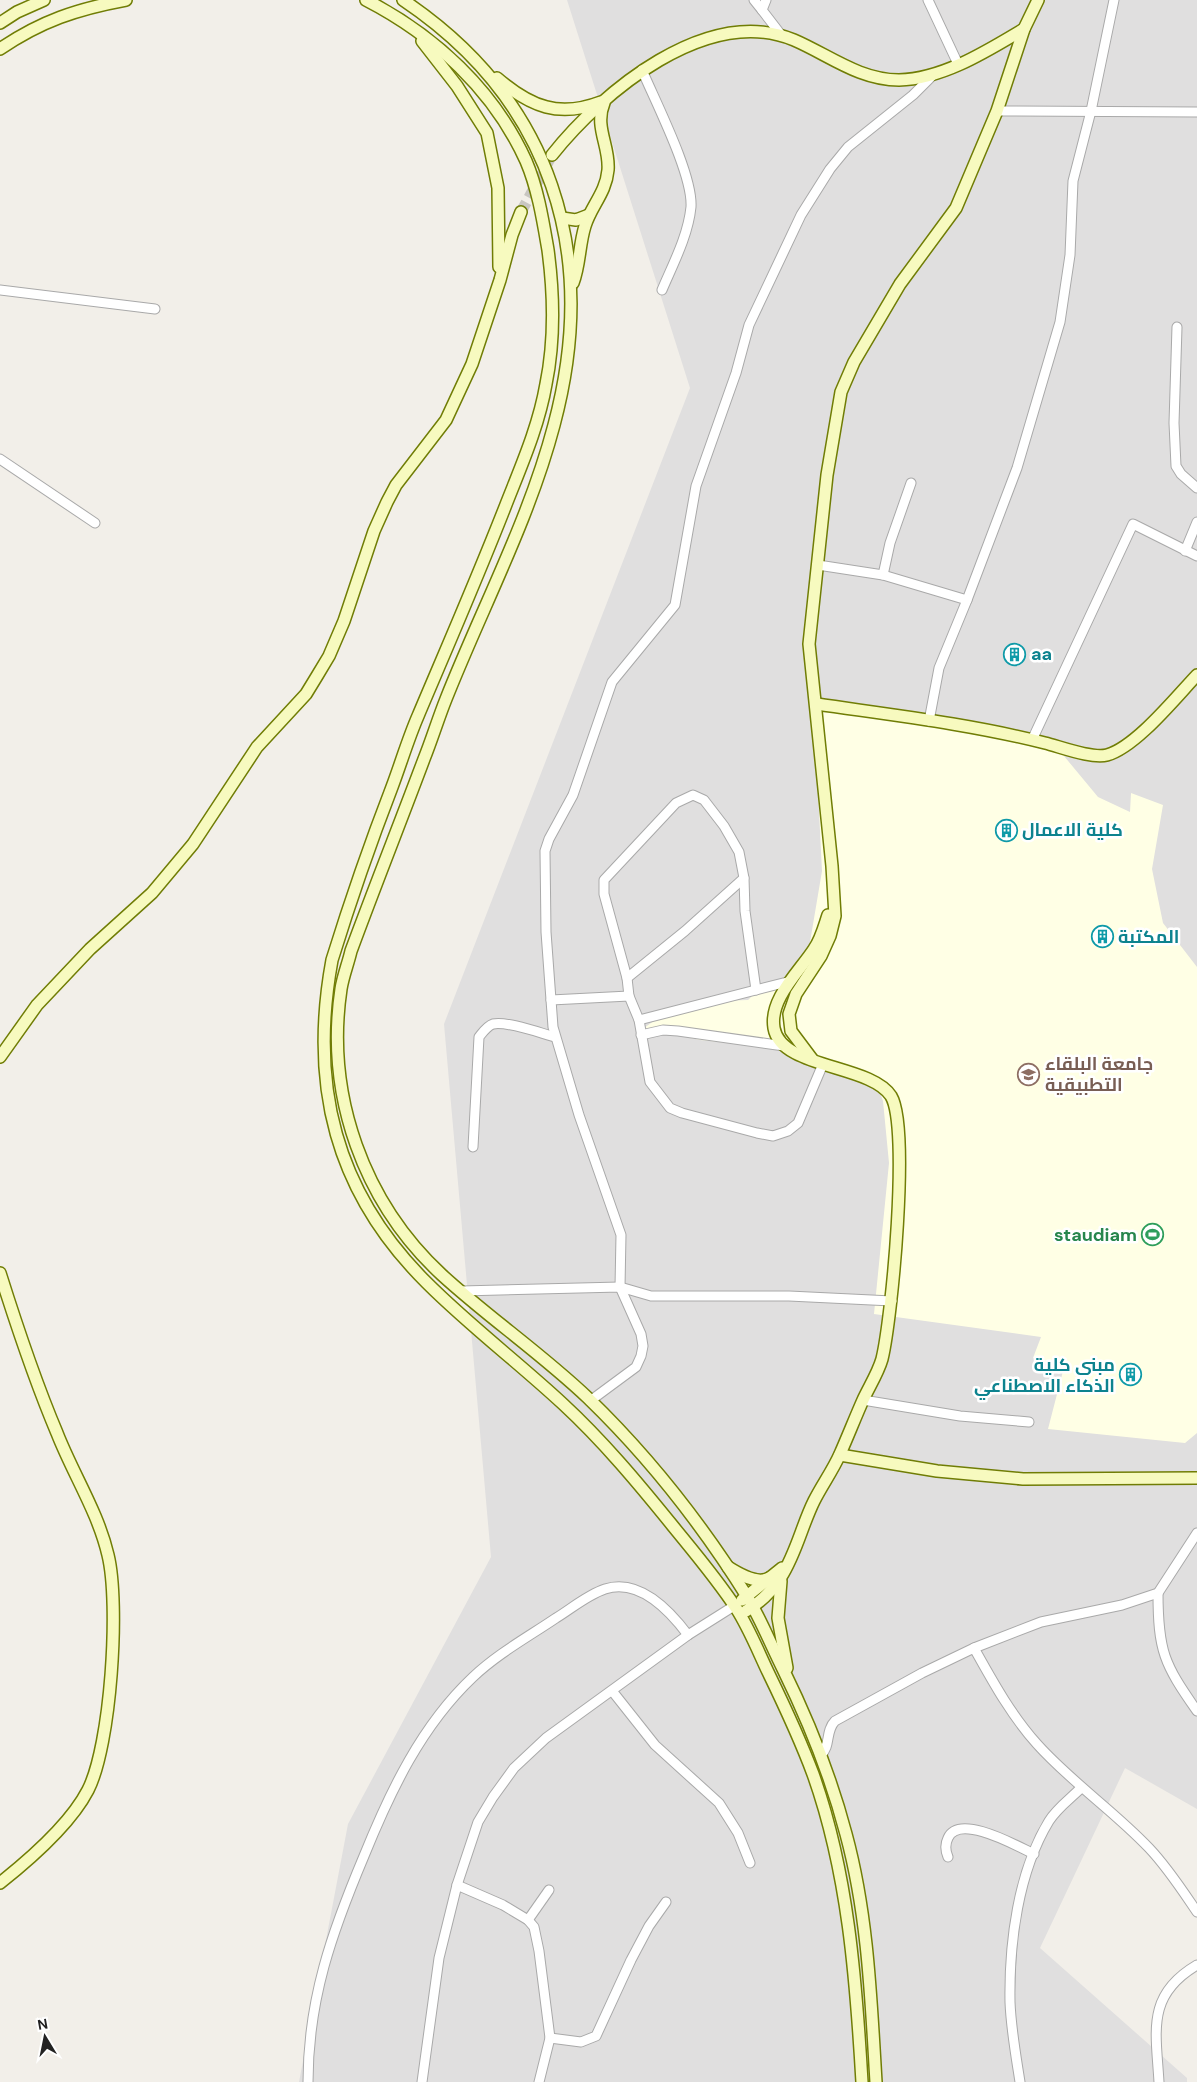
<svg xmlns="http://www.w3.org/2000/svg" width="1197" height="2082" viewBox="0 0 1197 2082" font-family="'DM Sans',Cairo,sans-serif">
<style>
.residential{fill:#e0dfdf}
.education{fill:#ffffe5}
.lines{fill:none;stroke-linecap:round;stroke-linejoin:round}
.secondary-tunnel{stroke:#c8c6c1;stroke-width:11;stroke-dasharray:11 5.5;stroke-linecap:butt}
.street-casing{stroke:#a9a9a9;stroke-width:11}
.secondary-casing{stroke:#707d05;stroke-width:14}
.street{stroke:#fff;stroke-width:9}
.secondary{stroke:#f7fabf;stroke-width:11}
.labels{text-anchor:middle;stroke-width:5;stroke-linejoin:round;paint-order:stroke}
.culture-label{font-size:18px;font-weight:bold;fill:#0d838f;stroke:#fff;text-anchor:start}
.education-label{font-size:18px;font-weight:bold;fill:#785e54;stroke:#fff;text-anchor:start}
.leisure-label{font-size:18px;font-weight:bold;fill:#27864d;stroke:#fff;text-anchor:end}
</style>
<rect width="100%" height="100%" fill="#f2efe9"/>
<!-- residential -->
<path class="residential" d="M567,0h630v1809l-72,-41 -85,180 147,130v4h-888l49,-258 143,-267 -47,-533 246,-636z"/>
<!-- education -->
<path class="education" d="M814,711l86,6 159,33 39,47 32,15 1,-19 32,12 -11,64 11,54 34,44v466l-12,10 -137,-14 15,-58 -30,-13 8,-21 -167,-23 15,-151 -6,-62 -7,-20 -38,-19 -9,5 -17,-10 -46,-10 -66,-7 -56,-12 21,-15 54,-12 29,-1 9,-9 31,-10 20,-27 14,-83z"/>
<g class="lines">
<!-- secondary-tunnel -->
<path class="secondary-tunnel" d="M521,212l31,-57"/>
<defs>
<g id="street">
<path d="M754,0l8,10"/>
<path d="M766,0l-4,10 20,26"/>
<path d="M928,0l30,64"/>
<path d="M642,70c14,33 51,105 49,137 -3,29 -18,57 -29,83"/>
<path d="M997,111l200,1"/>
<path d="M0,290l155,19"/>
<path d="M1177,327l-3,96 2,43 5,8 16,14"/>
<path d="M0,459l95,64"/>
<path d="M1185,551l12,-29"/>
<path d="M818,565l65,10 84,25"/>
<path d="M883,575l7,-32 21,-60"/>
<path d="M929,721l10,-53 28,-68 50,-132 43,-146 10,-67 3,-74 18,-70 23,-111"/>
<path d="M1032,740l101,-216 64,32"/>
<path d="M627,978l58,-47 59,-53"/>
<path d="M629,996l-2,-18 -23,-84v-14l72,-77 17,-8 11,5 20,26 15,26 5,26 1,33 11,79"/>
<path d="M551,1000l78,-4 10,24 11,62 20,26 12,5 75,20 16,3 15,-5 10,-8 25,-59"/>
<path d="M639,1020l152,-39"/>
<path d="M641,1035l22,-5 15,1 106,15"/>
<path d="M473,1147l6,-110c4,-5 8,-11 14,-13 15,-3 47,9 62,13"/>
<path d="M461,1291l159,-4 31,9h138l103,5"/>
<path d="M863,1400l97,16 69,6"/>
<path d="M590,1401l46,-34 5,-11 2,-10 -2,-12 -21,-47 1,-52 -42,-120 -26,-88 -7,-95 -1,-81 4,-12 24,-44 39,-113 63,-77 21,-119 40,-113 13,-48 52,-110 29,-46 18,-22 65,-52 20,-20"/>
<path d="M1158,1593c0,58 6,71 39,118"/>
<path d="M974,1648c19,34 37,67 63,96 34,38 77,67 112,104 19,20 33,42 48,64"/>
<path d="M613,1692l42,53 64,58 19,30 12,30"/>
<path d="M821,1755c10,-9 4,-24 14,-34l87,-48 52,-25 67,-26 81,-17 36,-12 39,-60"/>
<path d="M948,1857c-3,-7 -3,-13 0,-19 11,-25 69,8 86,16"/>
<path d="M457,1885l46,20 25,15 6,7 5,24 11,87 -11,44"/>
<path d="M528,1920l21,-30"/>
<path d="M550,2038l31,4 15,-6 35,-76 18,-34 17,-24"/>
<path d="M308,2082c0,-83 24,-150 56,-226 26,-64 57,-130 109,-179 24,-23 55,-40 83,-59 15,-9 31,-23 49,-29 34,-11 65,22 83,46"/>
<path d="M422,2082l17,-124 18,-73 21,-63 15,-25 21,-29 32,-30 142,-103 46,-29"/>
<path d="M1020,2082c-4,-26 -9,-53 -10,-80 -1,-59 8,-130 39,-181 8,-13 21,-22 32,-33"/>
<path d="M1159,2082c-3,-51 -13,-87 38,-117"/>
</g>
<g id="secondary">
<path d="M366,0c68,35 128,90 160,161 12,28 17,60 22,89 6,45 7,90 -2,134 -7,41 -24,80 -39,118 -28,72 -59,143 -89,214 -10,23 -17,47 -26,71 -22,57 -42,115 -60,173 -23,125 3,232 95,323 43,43 92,80 136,121 40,37 75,79 109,121 22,27 45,54 64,83 13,20 22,43 32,64 16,33 32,67 45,102 35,98 43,205 49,308"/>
<path d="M403,0c149,100 197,253 151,425 -25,95 -72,183 -108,274 -8,20 -14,40 -22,60 -24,64 -49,127 -73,192 -3,13 -8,25 -10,38 -16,107 23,214 101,286 47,43 100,79 146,123 61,59 115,128 160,200 13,22 23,47 35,71 26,53 48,108 63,165 22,81 25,165 30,248"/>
<path d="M0,23l17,-11 27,-12"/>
<path d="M422,41l35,45 30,47 11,55 1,79"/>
<path d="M0,49c41,-28 77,-40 126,-49"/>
<path d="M497,78c34,29 62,40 104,24"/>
<path d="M552,155c50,-63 155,-151 242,-115 35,15 65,40 105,40 44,-1 88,-29 125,-51"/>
<path d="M562,218l14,2 13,-5"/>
<path d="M573,283c7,-18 6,-38 12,-57 6,-20 21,-33 23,-56 2,-24 -14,-43 -4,-67"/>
<path d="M817,704c75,11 153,20 228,39 16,4 47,16 62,12 29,-8 69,-58 90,-80"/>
<path d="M0,1057l37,-52 53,-56 62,-56 41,-49 64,-97 49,-53 11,-18 12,-20 15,-35 30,-90 13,-29 9,-17 50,-65 26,-56 28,-84 12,-45 9,-23"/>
<path d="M812,1059l-21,-28 -2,-17 7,-20 25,-38 9,-20 5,-20 -3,-50 -23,-222 18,-169 14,-83 13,-30 46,-78 56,-76 41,-97 27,-82 14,-29"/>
<path d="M0,1273c17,54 35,108 57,160 16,41 41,79 51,122 12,49 3,190 -20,235 -17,33 -59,70 -88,93"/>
<path d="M840,1455l97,16 86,8 174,-1"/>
<path d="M728,1567c11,7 29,18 41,11"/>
<path d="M781,1581l-3,37 9,50"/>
<path d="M742,1600l40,-32"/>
<path d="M746,1611c15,-9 26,-20 35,-34 15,-23 21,-52 33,-76 8,-16 19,-31 26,-47 8,-18 15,-36 23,-54 6,-13 15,-27 19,-41 10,-41 28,-232 9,-263 -21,-32 -110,-27 -117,-68 -5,-29 25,-56 40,-79 7,-10 10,-22 14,-34"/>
</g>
</defs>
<!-- street casing -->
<use href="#street" class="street-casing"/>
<!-- secondary casing -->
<use href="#secondary" class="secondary-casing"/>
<!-- street -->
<use href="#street" class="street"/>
<!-- secondary -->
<use href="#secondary" class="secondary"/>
</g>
<!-- icons -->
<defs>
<symbol id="building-ring" viewBox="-11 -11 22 22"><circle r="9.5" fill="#fff" stroke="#0f9aa8" stroke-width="1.5"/><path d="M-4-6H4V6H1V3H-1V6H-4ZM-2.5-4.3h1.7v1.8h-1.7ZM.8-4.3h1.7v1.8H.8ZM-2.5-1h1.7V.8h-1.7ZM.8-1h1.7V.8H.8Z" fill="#0f9aa8"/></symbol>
<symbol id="university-ring" viewBox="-11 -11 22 22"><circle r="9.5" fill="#fff" stroke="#8d6e63" stroke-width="1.5"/><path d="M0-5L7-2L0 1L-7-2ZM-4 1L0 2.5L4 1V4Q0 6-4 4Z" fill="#8d6e63"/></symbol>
<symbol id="stadium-ring" viewBox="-11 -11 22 22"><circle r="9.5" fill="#fff" stroke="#2e9e5b" stroke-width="1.5"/><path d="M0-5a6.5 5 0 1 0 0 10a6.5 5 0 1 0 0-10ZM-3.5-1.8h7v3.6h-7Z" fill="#2e9e5b"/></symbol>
</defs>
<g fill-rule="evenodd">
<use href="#building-ring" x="1002" y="642" width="25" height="25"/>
<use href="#building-ring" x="994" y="818" width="25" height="25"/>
<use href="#building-ring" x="1090" y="924" width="25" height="25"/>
<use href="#university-ring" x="1016" y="1062" width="25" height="25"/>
<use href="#stadium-ring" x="1140" y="1222" width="25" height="25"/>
<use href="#building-ring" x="1118" y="1362" width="25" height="25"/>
</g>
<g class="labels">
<!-- culture labels -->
<g class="culture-label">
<text x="1031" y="660">aa</text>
<text x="1022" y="836">كلية الاعمال</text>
<text x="1118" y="943">المكتبة</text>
<text x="1115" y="1371" text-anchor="end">مبنى كلية<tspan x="1115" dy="21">الذكاء الاصطناعي</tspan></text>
</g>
<!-- education labels -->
<g class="education-label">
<text x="1045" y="1070">جامعة البلقاء<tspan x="1045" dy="21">التطبيقية</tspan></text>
</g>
<!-- leisure labels -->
<g class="leisure-label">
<text x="1137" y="1241">staudiam</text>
</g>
</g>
<!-- north arrow -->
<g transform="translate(45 2037) rotate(350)" stroke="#ffffff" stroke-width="4" paint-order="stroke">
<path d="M0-4L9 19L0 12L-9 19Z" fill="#222222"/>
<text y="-8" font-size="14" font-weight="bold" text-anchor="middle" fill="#222222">N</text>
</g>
</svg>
